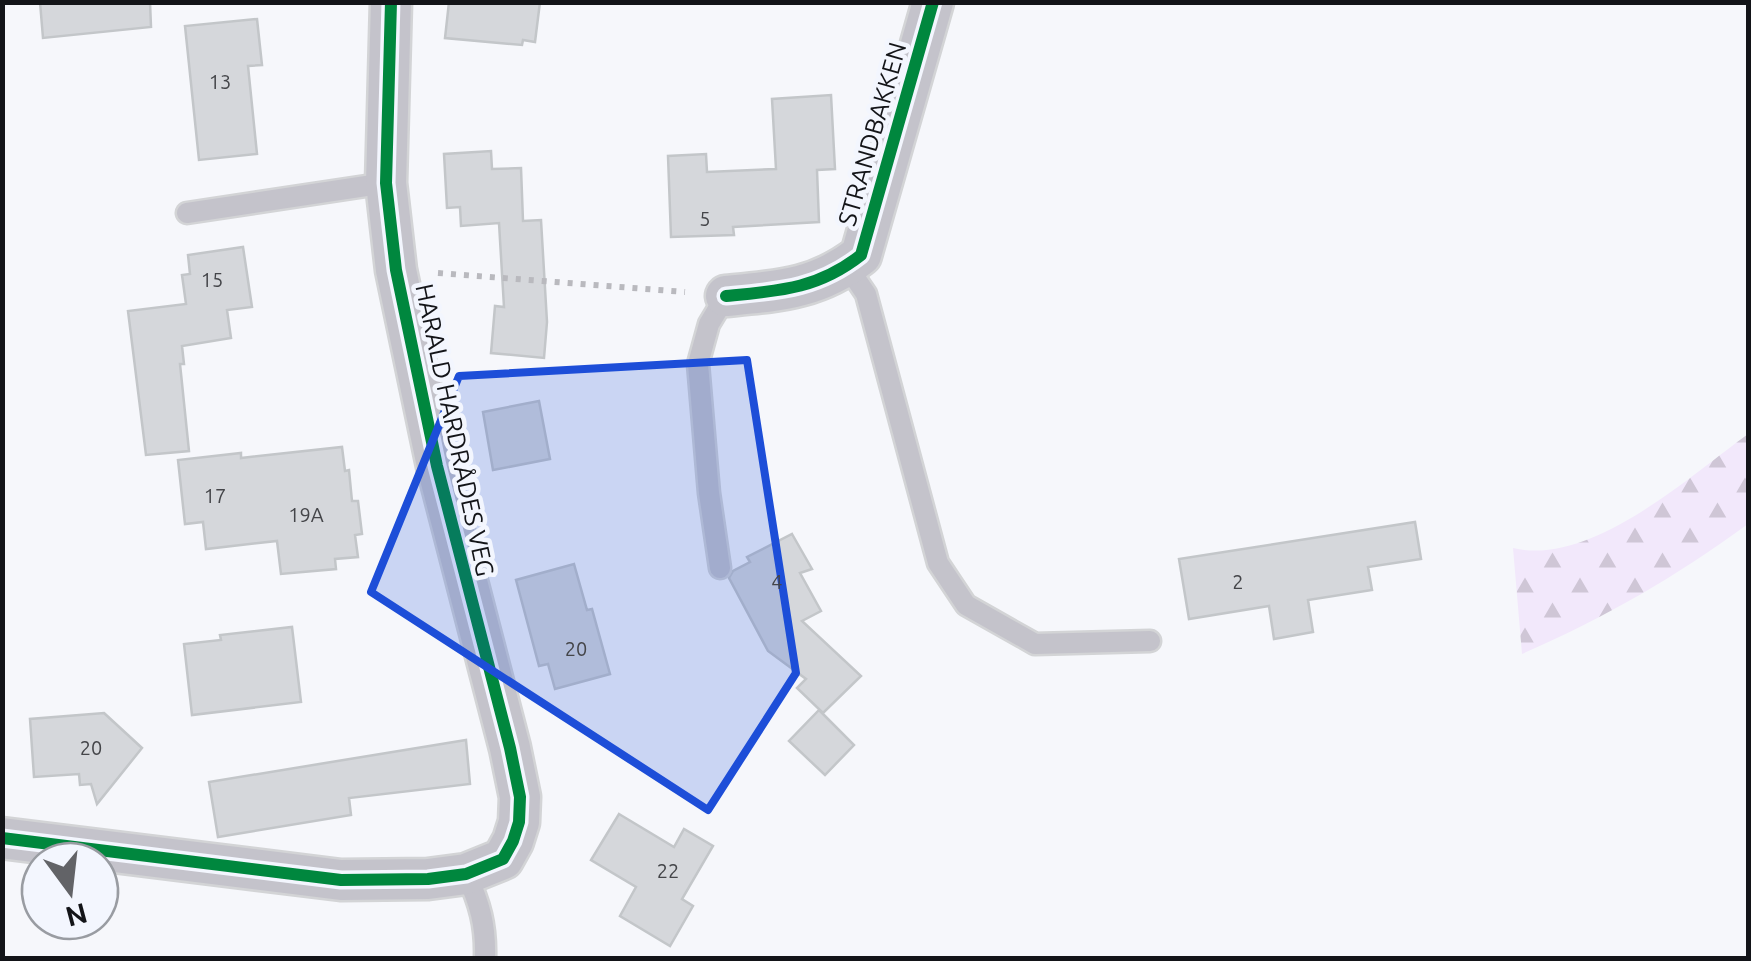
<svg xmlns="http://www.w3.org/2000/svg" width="1751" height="961" viewBox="0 0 1751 961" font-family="Ubuntu,sans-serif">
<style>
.forest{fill:url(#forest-firs)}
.building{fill:#d5d7db;stroke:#c3c6c9;stroke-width:2.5}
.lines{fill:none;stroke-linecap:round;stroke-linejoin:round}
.lane-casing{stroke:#d3d4d6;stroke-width:25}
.street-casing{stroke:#d3d4d6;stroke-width:45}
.path{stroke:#b9b9be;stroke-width:6;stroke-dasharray:5 8;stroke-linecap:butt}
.lane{stroke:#c4c3cb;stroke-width:20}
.street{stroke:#c4c3cb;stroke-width:40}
.cycleway-casing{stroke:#f3f6fe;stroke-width:19}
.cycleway{stroke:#00873e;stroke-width:12}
.marked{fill:#1d4ed8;fill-opacity:0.2;stroke:#1d4ed8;stroke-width:8;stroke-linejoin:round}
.labels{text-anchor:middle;stroke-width:9;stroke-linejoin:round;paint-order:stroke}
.number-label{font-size:20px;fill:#444549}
.street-label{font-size:25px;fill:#131418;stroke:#f3f6fe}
</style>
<defs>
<pattern id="forest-firs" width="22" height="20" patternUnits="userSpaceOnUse" patternTransform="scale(2.5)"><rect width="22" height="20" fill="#f2e8fb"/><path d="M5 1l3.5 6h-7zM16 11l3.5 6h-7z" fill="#cfc6d6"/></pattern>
</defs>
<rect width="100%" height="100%" fill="#f6f7fb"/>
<!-- forest -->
<path class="forest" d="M1748,434v90c-76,55 -140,92 -226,130l-9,-106c77,19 176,-71 235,-114z"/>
<!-- building -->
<g class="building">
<path d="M40,2h110l1,25 -108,11z"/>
<path d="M449,2h91l-5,40 -12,-2 -1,5 -77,-7z"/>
<path d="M257,19l5,46 -14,1 9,88 -58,6 -14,-134z"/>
<path d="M831,95l4,74 -18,1 2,52 -86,5 1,8 -63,2 -3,-81 38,-2 1,18 69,-3 -4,-70z"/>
<path d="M491,151l1,18 29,-1 2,53 18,-1 6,102 -3,36 -53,-5 4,-47 9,1 -5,-84 -38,3 -1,-19 -13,1 -3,-54z"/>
<path d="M243,247l9,60 -25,3 4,28 -49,8 2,18h-4l9,87 -43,4 -18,-144 58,-7 -4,-29 8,-1 -2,-19z"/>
<path d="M539,401l11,58 -57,11 -10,-58z"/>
<path d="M342,447l3,24 4,-1 3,31h6l4,33 -7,1 3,22 -23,2 1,10 -55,5 -4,-33 -71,8 -3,-27 -18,2 -7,-64 63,-7v5z"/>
<path d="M1415,522l6,37 -53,8 4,23 -64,10 5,32 -39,7 -5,-33 -80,13 -10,-60z"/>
<path d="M792,534l20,35 -12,4 21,38 -19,10 59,55 -38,37 -26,-25 9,-9 -38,-28 -39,-73 4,-7 17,-9 -3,-5z"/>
<path d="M574,564l13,46 5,-1 18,65 -55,15 -7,-25 -9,2 -23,-86z"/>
<path d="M292,627l9,75 -109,13 -8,-71 37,-4 -1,-5z"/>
<path d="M819,710l35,35 -29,30 -36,-34z"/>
<path d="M104,713l38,35 -45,56 -6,-20 -11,1 -1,-11 -45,3 -4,-58z"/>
<path d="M466,740l4,44 -121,14 2,17 -133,22 -9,-55z"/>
<path d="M619,814l55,33 10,-18 29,17 -31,53 11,7 -23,40 -50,-30 16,-29 -45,-27z"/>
</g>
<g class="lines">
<defs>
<g id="lane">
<path d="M187,213l199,-30"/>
<path d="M847,266l19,28 72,269 28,42 69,39 115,-3"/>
<path d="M720,568l-11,-75 -11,-129 11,-40 17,-28"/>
<path d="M466,874c14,29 20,52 19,84"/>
</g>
<g id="street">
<path d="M726,296c53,-5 92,-7 135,-41l72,-253"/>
<path d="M2,838l339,42 87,-1 38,-5 37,-15 10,-18 6,-19 1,-25 -10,-49 -73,-282 -41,-196 -10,-87 5,-181"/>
</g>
</defs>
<!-- lane casing -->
<use href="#lane" class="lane-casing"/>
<!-- street casing -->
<use href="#street" class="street-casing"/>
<!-- path -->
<path class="path" d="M438,273l247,19"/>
<!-- lane -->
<use href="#lane" class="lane"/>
<!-- street -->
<use href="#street" class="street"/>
<defs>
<g id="cycleway">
<path d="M726,296c53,-5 92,-7 135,-41l72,-253"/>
<path d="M2,838l339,42 87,-1 38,-5 37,-15 10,-18 6,-19 1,-25 -10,-49 -73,-282 -41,-196 -10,-87 5,-181"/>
</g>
</defs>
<!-- cycleway casing -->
<use href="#cycleway" class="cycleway-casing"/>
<!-- cycleway -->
<use href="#cycleway" class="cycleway"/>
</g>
<!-- marked area -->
<path class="marked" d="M747,360l49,313 -88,137 -337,-218 88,-216z"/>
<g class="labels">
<!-- number labels -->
<g class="number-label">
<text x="220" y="89">13</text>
<text x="705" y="226">5</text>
<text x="212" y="287">15</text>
<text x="215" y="503">17</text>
<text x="306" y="522">19A</text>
<text x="777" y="589">4</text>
<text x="1238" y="589">2</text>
<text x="576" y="656">20</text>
<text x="91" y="755">20</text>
<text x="668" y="878">22</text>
</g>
<!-- street labels -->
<g class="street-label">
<text transform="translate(872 134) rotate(-74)" y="9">STRANDBAKKEN</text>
<text transform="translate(455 430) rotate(78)" y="9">HARALD HARDRÅDES VEG</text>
</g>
</g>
<!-- border -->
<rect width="1751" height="961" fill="none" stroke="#131418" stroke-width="10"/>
<!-- north arrow -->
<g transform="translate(70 891) rotate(165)"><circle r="48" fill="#f3f6fe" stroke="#999ca2" stroke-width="2.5"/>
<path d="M0-8L18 38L0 25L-18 38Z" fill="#626367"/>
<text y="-15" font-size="28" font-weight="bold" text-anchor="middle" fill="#131418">N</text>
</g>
</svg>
